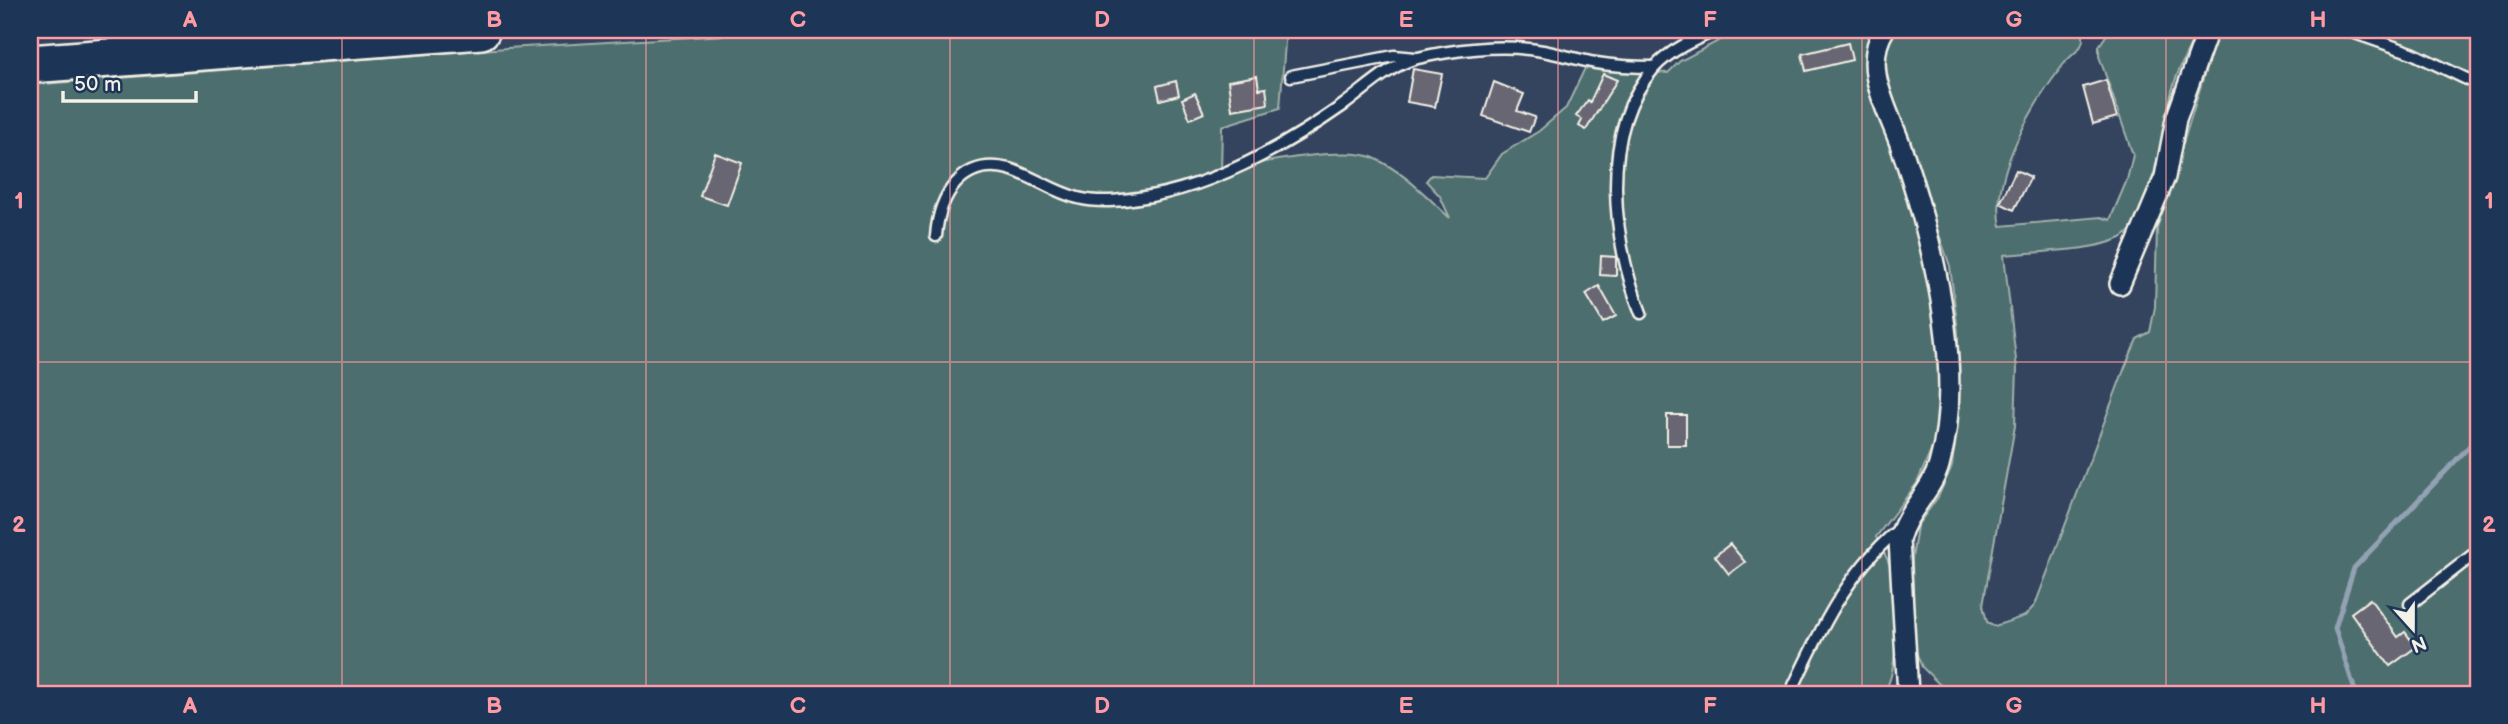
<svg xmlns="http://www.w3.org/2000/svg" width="2508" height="724" viewBox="0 0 2508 724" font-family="'Balsamiq Sans',sans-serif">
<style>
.green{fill:#4d6e6e;stroke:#a0b0ab;stroke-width:2}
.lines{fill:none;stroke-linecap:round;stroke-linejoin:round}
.stream{stroke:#92a2b3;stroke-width:5}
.building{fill:#686672;stroke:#f4f1e8;stroke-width:2}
.service-casing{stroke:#f4f1e8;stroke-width:15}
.minor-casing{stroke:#f4f1e8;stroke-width:24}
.motorway-casing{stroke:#f4f1e8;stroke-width:42}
.service{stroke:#1d3557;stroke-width:10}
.minor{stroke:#1d3557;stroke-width:19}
.motorway{stroke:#1d3557;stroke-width:37}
.grid{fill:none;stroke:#ff9aa2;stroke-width:2;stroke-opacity:0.55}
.neatline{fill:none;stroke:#ff9aa2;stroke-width:2.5}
.grid-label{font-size:23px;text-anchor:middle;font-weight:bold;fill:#ff9aa2}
</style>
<rect width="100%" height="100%" fill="#34445f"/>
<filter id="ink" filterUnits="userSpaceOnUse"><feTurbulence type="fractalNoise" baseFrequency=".0143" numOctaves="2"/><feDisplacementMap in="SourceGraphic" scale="14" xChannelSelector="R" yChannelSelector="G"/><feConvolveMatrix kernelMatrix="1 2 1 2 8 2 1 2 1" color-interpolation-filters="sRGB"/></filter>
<g filter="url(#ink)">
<!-- green -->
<g class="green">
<path d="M808,30h478l-6,78 -58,18 -1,48c27,-12 128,-28 153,-16 30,14 52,38 76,60l-10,-22 -14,-15 5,-6 54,3 17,-24 37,-23 27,-23 19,-40 83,5 12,-12 59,-31h129v61l11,18 50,162 8,65 2,60 -4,46 -18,41 -41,54c4,10 12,20 14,30 7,30 11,102 -7,127h-1853v-609l477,-37z"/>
<path d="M1893,30l190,1c2,20 -9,19 -20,34 -30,39 -73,111 -62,161l100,-9 9,3 17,-40 6,-25 -34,-99v-10l11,-16h88c-8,17 -18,35 -24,54 -12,36 -19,136 -53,154 -29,14 -84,13 -117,17l13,114 -2,57 -32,179 4,17 8,4 30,-10 10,-11 90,-238 12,-28 13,-7 5,-25 2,-79 61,-198h260v664h-529l-27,-27 -8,-20 -2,-88 5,-33 21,-29 14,-31 5,-42 1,-92 -8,-66 -67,-193 1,-26z"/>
</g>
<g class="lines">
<!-- stream -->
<path class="stream" d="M2356,694l-21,-66 19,-60 124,-131"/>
</g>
<!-- building -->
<g class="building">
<path d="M1848,43l4,17 -46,11 -4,-17z"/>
<path d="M1413,69l29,5 -7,33 -28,-5z"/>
<path d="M1603,74l14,6 -31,50 -7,-4 3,-6 -6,-4 12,-16 2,2z"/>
<path d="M1257,76l2,13 7,-1 2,16 -36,6 -4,-29z"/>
<path d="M2106,80l11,37 -24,7 -10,-37z"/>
<path d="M1176,81l3,14 -19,5 -3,-14z"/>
<path d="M1494,82l30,12 -7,17 18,6 -6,15 -46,-16z"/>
<path d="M1195,93l9,20 -14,6 -8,-20z"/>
<path d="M715,153l27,10 -15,42 -27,-9z"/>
<path d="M2016,170l15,7 -17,33 -14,-7z"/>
<path d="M1601,256l15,1v19l-16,-1z"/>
<path d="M1599,286l17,30 -13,7 -17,-29z"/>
<rect x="1667" y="415" width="19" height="30"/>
<path d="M1730,544l15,18 -16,12 -14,-18z"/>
<path d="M2370,599l28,38 7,-5 11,15 -26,19 -39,-53z"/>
</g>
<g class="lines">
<defs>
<g id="service">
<path d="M2346,30l66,23 65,31"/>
<path d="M1291,76l103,-20 21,2"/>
<path d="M936,236c3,-40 26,-79 73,-67 24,7 44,23 69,29 24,6 49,2 73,-2 69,-13 134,-50 191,-90 24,-17 47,-41 76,-48 33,-8 77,-13 111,-9 23,2 44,10 67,14 19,3 39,4 58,4"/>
<path d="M1641,313c-28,-71 -43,-181 13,-245 16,-18 41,-29 63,-38"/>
<path d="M2410,604l68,-53"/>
<path d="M1790,694c28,-60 56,-121 108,-164"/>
</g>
<g id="minor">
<path d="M1884,30c-22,36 2,76 15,111 9,25 17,51 24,77 20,75 38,171 16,247 -8,28 -33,46 -40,75l9,154"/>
<path d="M2120,284l45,-107 11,-58 32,-89"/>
</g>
<path id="motorway" d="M30,64l451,-34"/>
</defs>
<!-- service casing -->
<use href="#service" class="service-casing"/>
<!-- minor casing -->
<use href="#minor" class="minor-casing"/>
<!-- motorway casing -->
<use href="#motorway" class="motorway-casing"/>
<!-- service -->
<use href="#service" class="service"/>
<!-- minor -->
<use href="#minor" class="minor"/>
<!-- motorway -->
<use href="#motorway" class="motorway"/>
</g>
</g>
<!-- grid -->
<path class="grid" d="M342,30v664M646,30v664M950,30v664M1254,30v664M1558,30v664M1862,30v664M2166,30v664M30,362h2448"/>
<!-- margin -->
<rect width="2508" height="724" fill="none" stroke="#1d3557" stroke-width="77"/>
<!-- north arrow -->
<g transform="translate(2413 629) rotate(159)" stroke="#1d3557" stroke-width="5" paint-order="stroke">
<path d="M0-5L12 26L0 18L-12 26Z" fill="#f4f1e8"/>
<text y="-10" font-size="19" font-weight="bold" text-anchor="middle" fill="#f4f1e8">N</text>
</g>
<!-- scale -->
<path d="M63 91v10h133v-10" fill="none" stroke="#f4f1e8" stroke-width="3.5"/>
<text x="74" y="91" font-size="21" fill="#f4f1e8" stroke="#1d3557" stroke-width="5" paint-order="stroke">50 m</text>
<rect x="38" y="38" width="2432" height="648" class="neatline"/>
<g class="grid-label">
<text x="190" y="27">A</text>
<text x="494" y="27">B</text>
<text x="798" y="27">C</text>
<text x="1102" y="27">D</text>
<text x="1406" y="27">E</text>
<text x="1710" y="27">F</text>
<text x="2014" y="27">G</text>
<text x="2318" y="27">H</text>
<text x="19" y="208">1</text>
<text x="2489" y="208">1</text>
<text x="19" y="532">2</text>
<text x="2489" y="532">2</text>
<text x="190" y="713">A</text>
<text x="494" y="713">B</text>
<text x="798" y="713">C</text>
<text x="1102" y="713">D</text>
<text x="1406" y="713">E</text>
<text x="1710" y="713">F</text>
<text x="2014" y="713">G</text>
<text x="2318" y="713">H</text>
</g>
</svg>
